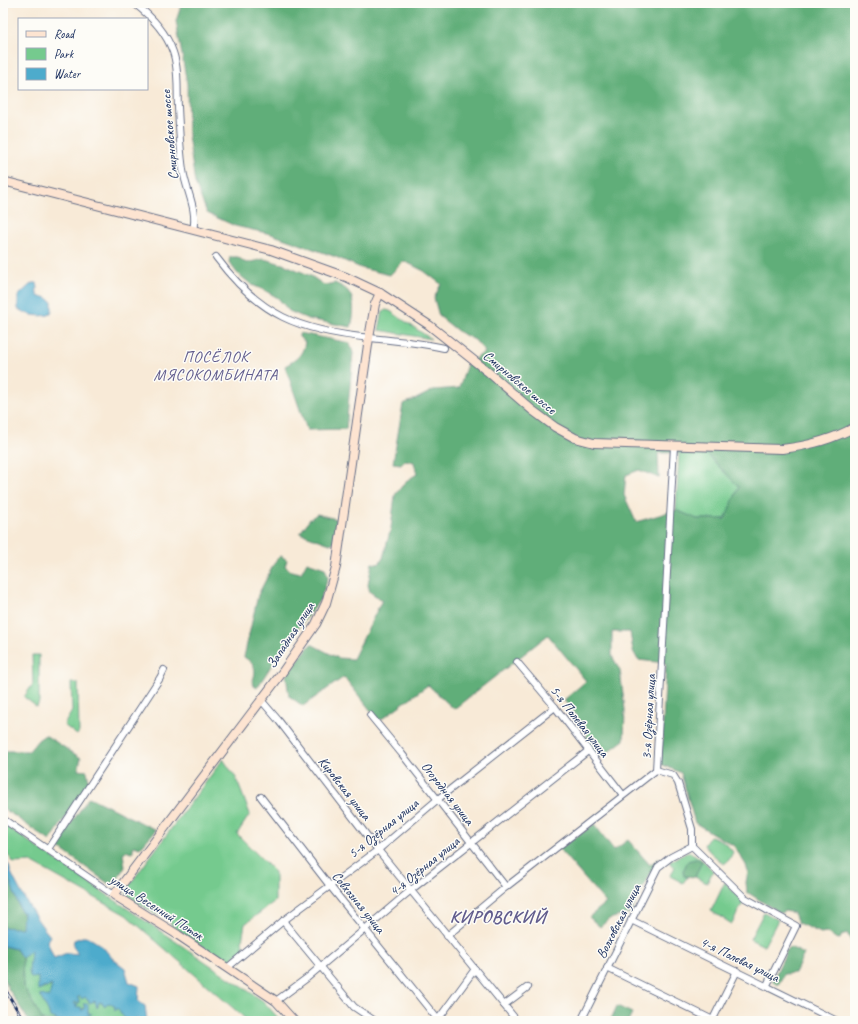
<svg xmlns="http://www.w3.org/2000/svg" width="858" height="1024" viewBox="0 0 858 1024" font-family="Caveat,sans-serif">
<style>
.green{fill:#75ca8e;stroke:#487c76}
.forest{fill:#60ae79;stroke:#3e6e6c;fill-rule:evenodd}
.water{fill:#4dabcc;stroke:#346d95}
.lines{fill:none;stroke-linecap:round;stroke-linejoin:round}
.street-casing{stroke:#687088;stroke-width:8}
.secondary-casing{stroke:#687088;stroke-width:10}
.street{stroke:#fff;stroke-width:6}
.secondary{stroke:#fde4d1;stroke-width:8}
.rail-casing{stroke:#1b2f5e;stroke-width:3}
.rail{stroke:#fdfcf7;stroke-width:1.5;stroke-dasharray:4.5;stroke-linecap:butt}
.labels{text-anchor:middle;stroke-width:3;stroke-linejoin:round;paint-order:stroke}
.street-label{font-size:14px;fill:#1b2f5e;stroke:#fdfcf7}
.quarter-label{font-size:16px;letter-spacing:1px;fill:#615c8d;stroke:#fdfcf7}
.district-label{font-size:18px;font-weight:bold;letter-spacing:1px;fill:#615c8d;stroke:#fdfcf7}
</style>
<rect width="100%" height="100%" fill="#fdfcf7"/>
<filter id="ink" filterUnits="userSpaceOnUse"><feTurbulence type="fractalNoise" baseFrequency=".025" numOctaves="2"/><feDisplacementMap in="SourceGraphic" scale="8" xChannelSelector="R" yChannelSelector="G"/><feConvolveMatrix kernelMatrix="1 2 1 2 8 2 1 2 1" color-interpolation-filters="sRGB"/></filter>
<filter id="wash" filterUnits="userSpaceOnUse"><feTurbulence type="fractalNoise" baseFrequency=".012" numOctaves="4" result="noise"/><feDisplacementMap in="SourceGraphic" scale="16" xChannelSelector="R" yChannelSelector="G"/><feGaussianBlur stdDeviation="0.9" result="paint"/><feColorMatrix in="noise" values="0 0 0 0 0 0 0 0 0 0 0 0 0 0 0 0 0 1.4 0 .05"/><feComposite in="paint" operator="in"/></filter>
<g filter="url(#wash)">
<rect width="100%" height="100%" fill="#f8ead7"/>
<!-- green -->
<g class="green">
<path d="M386,310l4,1 41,28 -52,-9 4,-19z"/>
<path d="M705,452l34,35 -13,32h-29l-21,-9 3,-57z"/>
<path d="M32,655h7v47l-2,5 -13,-10 9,-13z"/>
<path d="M71,683h7l1,49 -2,3 -13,-10 8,-14z"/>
<path d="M223,759l13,19 14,36 -13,20 38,38v29l-30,23 -3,17 2,8 -14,12h-6l-53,-36 -1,-5 -8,-6h-7l-28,-19v-7z"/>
<path d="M3,824l260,177 18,20h-33l-122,-106 -95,-53 -17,1 -11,-14z"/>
<path d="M710,836c9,2 17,8 23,16l-4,8 -5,4 -14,-12 -6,-7z"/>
<path d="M688,852c9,2 19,12 25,19l-6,12 -12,-6 2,-5 -1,-13 -8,2 -5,10 1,5h4l-5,7 -13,-7 5,-9 -6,-5z"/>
<path d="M725,882l8,9 11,10 -12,23 -21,-13z"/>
<path d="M764,912l14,8 -14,26 -14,-7z"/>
<path d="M31,950c-1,13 7,27 13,39l9,-4 -4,13 -9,-3c3,8 8,14 10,22l6,2v2h-13l-20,-35 -1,-28z"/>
<path d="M80,996l5,1 5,5 5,-1 3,6 1,-5c6,0 11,1 16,4v5l2,-3c3,2 8,9 8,13h-52l18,-7 -3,-1 -3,-7 -4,6 -7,-5 3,-2 -3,-1 1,-2 4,1 -2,-6z"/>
</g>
<!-- forest -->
<g class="forest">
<path d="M182,3h673v943l-3,-3 -5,-10 -5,2 -2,4 -6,-1 -8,-6 -5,1 -23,-10 -4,-10 -9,-2 -4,2 -6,-3 -28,-18 -1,-10 2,-10 -2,-7 -12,-19 -39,-23 -14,-50 -20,-9 5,-101 -28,-3 -5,-9 -3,-19h-18v24l8,14 5,40 -1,30 -24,18 -15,-15 3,-11 -24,-32 22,-19 -38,-46 -94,74 -26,-24 -49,36 -35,-44 -41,29 -14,-10 -3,-21 25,-31 27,14 15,1 29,-59 -12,-8 -2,-7 4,-22 7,1 4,-6 8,-30 4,-33 11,-14 11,-7 -3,-12 -8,-2 -5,4 -8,-1 10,-59 13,-5 18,-9 25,-2 8,-24 18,-12 -10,-12 -16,-8 -20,-16 -5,-18 7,-14 -17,-13 -20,-10 -14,14 -29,-7 -25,-11 -65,-23 -36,-8 -28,-13 -12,-30 -7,-48 -1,-51 -11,-63zM705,452l34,35 -14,32h-28l-21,-9 -40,12 -12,-27 2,-20 13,-5 20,8 -1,-25z"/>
<path d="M230,257h8l8,6 18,-4 22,6 25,11 13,9 11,-2c3,2 9,4 12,7 9,9 7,26 4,37l-43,-8 -19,-8 -11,-13 -14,-8 -12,-5 -15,-12 -8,-11z"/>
<path d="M300,333l50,10 3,10 -7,76 -39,1 -22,-64c11,-6 18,-11 20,-24l-6,-5v-2z"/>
<path d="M317,514l19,5 -1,23 -5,2 -30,-11 10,-14z"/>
<path d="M281,556l6,4 -2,6 6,5 10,2 6,-11 18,6 3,10 -8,22 -40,52 -23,36 -3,-2 -2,-3c5,-13 4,-18 -8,-26l14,-62 18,-35z"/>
<path d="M45,735l36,23 -3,12 9,1 2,11 -39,59 -47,-33v-57h26l9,-11z"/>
<path d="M89,797l67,33 -16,18 -6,-2 -1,2v4l-2,1 -5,-2 -3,2 2,14 -10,16 -6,1 -50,-36v-7z"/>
<path d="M594,824l20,26 14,-10 22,25 9,-7 -18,32 -10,23 -22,6 -9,8 -11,-10 17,-14 -47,-54z"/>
<path d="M696,859l6,2 -7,16 -11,-1 -1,-5 5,-10z"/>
<path d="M3,867l3,2 14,41 3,2v16h-10l-10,-1z"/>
<path d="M3,946l13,3 6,9 1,28 20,35h-14l-20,-31 -6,-13z"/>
<path d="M790,947l14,7 -9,19 -11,1 -6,11 -5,-3v-2l14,-30z"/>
<path d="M617,1006l15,7 -4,8h-18z"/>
</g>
<!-- water -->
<g class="water">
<path d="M32,283h5l1,5 -2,3 3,6c6,-1 9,1 13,5v9l-3,4c-11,2 -22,0 -31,-6v-13z"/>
<path d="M4,858l2,1c0,4 4,6 4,12 12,23 23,45 40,65l-3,5 7,17 13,-5 11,1 -5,-8 1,-6 8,-3h6l14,9 11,13 12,9 4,14 10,4 -1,15 7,5 2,15 -11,-3 1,3h-12v-3c-4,-2 -4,-7 -8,-10l-2,3v-5h-2v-2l-5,-1 -3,4 -2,-4 -4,-1 -2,6 -2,-7 -6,2v-3l-4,-3 -3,2 -2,-3 -3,2 2,1v4l-4,-1 -1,2 4,1 -3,2h6l1,4 3,-4 -2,-3h5v9l4,1 -4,1 -2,3h-4l-2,3 -4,-2 -3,2h-17v-2l-6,-2c-2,-8 -7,-14 -10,-22l9,2 3,-12 -14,5v-13l-7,1 -2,-6 2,-22 -9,8 -6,-9 -13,-3v-19l10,1h9l1,-16 -3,-2 -14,-41 -3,-2z"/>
</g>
</g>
<g filter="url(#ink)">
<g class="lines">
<defs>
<g id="street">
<path d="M134,3c17,13 32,29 39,49 6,17 4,37 5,55 1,21 2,42 5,63 3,21 15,39 10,60"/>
<path d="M216,257c44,59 83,74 155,81 25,3 49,4 73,10"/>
<path d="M517,662l38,45 68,88"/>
<path d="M261,700l18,21 99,129 139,171"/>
<path d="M370,715l32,39 104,133"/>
<path d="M656,770l17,5 5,8 14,46v17l53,52 51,28 -29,59"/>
<path d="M261,797l69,89 109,135"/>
<path d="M3,819l111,76"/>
<path d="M48,849l112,-171 4,-8"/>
<path d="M631,920l206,101"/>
<path d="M283,921l71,86 21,14"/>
<path d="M447,936l59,-49 150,-117 18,-324"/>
<path d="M227,968l56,-47 95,-71 60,-51 117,-92"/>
<path d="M607,968l108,53"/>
<path d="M276,1001l31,-23 104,-88 177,-139"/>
<path d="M504,1005l24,-18"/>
<path d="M437,1021l38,-52"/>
<path d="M581,1021l77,-154 13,-10 21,-11"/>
<path d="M712,1021l25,-50"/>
</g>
<g id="secondary">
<path d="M3,181l268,69 75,27 34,16 49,32 58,46 45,39 23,17 20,11 19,5 188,6c25,-3 50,-9 73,-22"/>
<path d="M294,1021l-18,-20 -98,-66 -64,-40 167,-221 35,-50 10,-21 10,-36 33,-229 6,-34 5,-11"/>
</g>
</defs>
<!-- street casing -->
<use href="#street" class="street-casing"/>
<!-- secondary casing -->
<use href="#secondary" class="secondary-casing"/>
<!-- street -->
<use href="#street" class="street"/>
<!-- secondary -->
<use href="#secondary" class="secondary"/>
<defs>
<path id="rail" d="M3,986l21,35"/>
</defs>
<!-- rail casing -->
<use href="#rail" class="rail-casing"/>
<!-- rail -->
<use href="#rail" class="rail"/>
</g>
</g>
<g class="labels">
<!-- street labels -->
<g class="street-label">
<text transform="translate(169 135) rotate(-95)" y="5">Смирновское шоссе</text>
<text transform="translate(520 382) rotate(40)" y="5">Смирновское шоссе</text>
<text transform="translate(290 635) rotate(-57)" y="5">Западная улица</text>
<text transform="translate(648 717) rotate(-87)" y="5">3-я Озёрная улица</text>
<text transform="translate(580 721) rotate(52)" y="5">5-я Полевая улица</text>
<text transform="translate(345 788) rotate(52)" y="5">Кировская улица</text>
<text transform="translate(448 793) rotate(52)" y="5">Огородная улица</text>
<text transform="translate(383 828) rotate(-39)" y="5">5-я Озёрная улица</text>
<text transform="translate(424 866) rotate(-39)" y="5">4-я Озёрная улица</text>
<text transform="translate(359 902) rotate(51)" y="5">Совхозная улица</text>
<text transform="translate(157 907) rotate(33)" y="5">улица Весенний Поток</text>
<text transform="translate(618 921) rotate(-63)" y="5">Волховская улица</text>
<text transform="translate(740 959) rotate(26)" y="5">4-я Полевая улица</text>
</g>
<!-- quarter labels -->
<g class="quarter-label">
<text x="216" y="362">ПОСЁЛОК<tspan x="216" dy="18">МЯСОКОМБИНАТА</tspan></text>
</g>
<!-- district labels -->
<g class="district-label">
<text x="498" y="923">КИРОВСКИЙ</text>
</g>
</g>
<!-- margin -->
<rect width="858" height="1024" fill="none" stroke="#fdfcf7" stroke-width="16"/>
<!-- legend -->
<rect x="18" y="18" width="130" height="72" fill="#fdfcf7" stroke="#a3aaba"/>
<rect x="26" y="31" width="20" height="6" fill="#fde4d1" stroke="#a3aaba"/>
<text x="54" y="38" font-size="12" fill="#1b2f5e">Road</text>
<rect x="26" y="48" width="20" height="12" fill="#75ca8e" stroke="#a3aaba"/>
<text x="54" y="58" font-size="12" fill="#1b2f5e">Park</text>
<rect x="26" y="68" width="20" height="12" fill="#4dabcc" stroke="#a3aaba"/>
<text x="54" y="78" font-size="12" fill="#1b2f5e">Water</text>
</svg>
